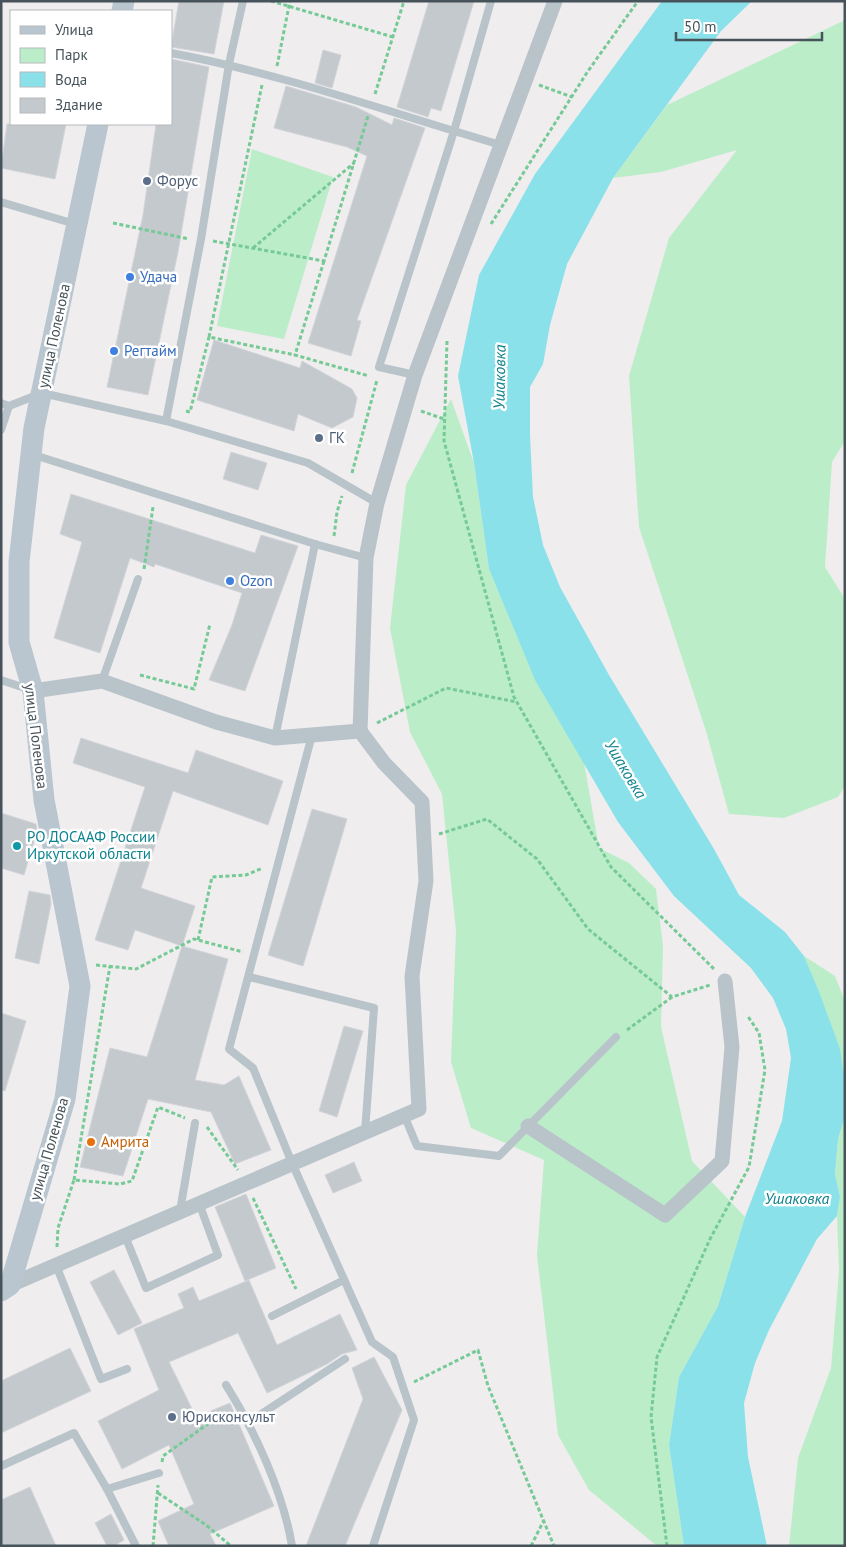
<svg xmlns="http://www.w3.org/2000/svg" width="846" height="1547" viewBox="0 0 846 1547" font-family="'PT Sans',sans-serif">
<style>
.green{fill:#bcedc9}
.water{fill:#8ae1e9}
.building{fill:#c4c9cd;stroke:#d1d4d9}
.lines{fill:none;stroke-linecap:round;stroke-linejoin:round}
.path{stroke:#75ca96;stroke-width:3;stroke-dasharray:4 2.5;stroke-linecap:butt}
.lane{stroke:#b9c4ca;stroke-width:8}
.street{stroke:#b9c4ca;stroke-width:15}
.secondary{stroke:#b9c6cf;stroke-width:21}
.service-dot{fill:#5c6f8a;stroke:#fff;stroke-width:2}
.shop-dot{fill:#3f7fe0;stroke:#fff;stroke-width:2}
.culture-dot{fill:#0f9aa8;stroke:#fff;stroke-width:2}
.food-dot{fill:#e8710a;stroke:#fff;stroke-width:2}
.labels{text-anchor:middle;stroke-width:5;stroke-linejoin:round;paint-order:stroke}
.service-label{font-size:15px;fill:#4e5e75;stroke:#fff;text-anchor:start}
.shop-label{font-size:15px;fill:#366cbe;stroke:#fff;text-anchor:start}
.street-label{font-size:15px;fill:#46535a;stroke:#fff}
.culture-label{font-size:15px;fill:#0d838f;stroke:#fff;text-anchor:start}
.food-label{font-size:15px;fill:#c56008;stroke:#fff;text-anchor:start}
.water-label{font-size:16px;font-style:italic;fill:#10828d;stroke:#fff}
</style>
<rect width="100%" height="100%" fill="#f0edee"/>
<!-- green -->
<g class="green">
<path d="M845,20v421l-13,21 -7,105 20,32v187l-7,11 -54,21 -55,-4 -23,-83 -67,-204 -10,-151 40,-138 68,-88 -76,22 -48,6 54,-73z"/>
<path d="M252,149l81,28 -49,162 -67,-13z"/>
<path d="M451,399l23,64 15,106 46,110 49,83 15,86 30,15 27,26 7,57 -2,81 31,134 53,56 -27,89 -39,71 -10,68 15,101h-27l-68,-56 -31,-55 -21,-180 7,-95 -73,-32 -20,-66 5,-131 -14,-137 -32,-62 -20,-104 16,-143z"/>
<path d="M804,956l31,20 10,25v82c-7,-47 -23,-84 -41,-127z"/>
<path d="M845,1116v430h-56l9,-88 33,-90 8,-97 -2,-55 3,-19 -5,-23 3,-35z"/>
</g>
<!-- water -->
<path class="water" d="M662,1h90l-31,30 -108,147 -46,86 -17,61 -7,39 -13,23v48l3,62 10,48 17,42 49,88 105,174 25,46 46,37 19,24 16,38 20,55 5,34v33l-7,23 -3,35 5,23 -3,19 -20,23 -48,91 -14,33 -11,40 4,54 19,89h-83l-15,-101 10,-68 39,-71 27,-89 37,-96 9,-63 -5,-29 -13,-31 -22,-30 -77,-72 -56,-74 -83,-142 -46,-111 -15,-106 -16,-87 21,-101 56,-101z"/>
<!-- building -->
<g class="building">
<path d="M179,1h45l-10,53 -43,-7z"/>
<path d="M429,1h45l-33,110 -10,-3 -3,9 -31,-10z"/>
<path d="M323,50l18,5 -9,33 -17,-5z"/>
<path d="M171,59l38,8 -31,185 -30,143 -41,-8 36,-172 13,-91h15z"/>
<path d="M286,86l70,21 36,18 2,-7 31,10 -68,192 4,1 -10,35 -43,-13 59,-187 -20,-9 -73,-19z"/>
<path d="M7,124h59l-11,55 -54,-11z"/>
<path d="M214,340l86,28 2,-7 50,28 5,9 -4,19 -21,11 -34,-14 -4,17 -97,-31z"/>
<path d="M231,452l36,11 -9,27 -35,-11z"/>
<path d="M71,494l184,59 6,-18 37,11 -53,145 -36,-11 23,-55 10,-32 -87,-29 -1,3 -24,-9 -30,95 -46,-15 28,-96 -22,-8z"/>
<path d="M81,738l107,35 8,-23 87,31 -15,44 -95,-34 -32,97 54,18 -13,40 -47,-16 -7,20 -33,-10 50,-153 -72,-24z"/>
<path d="M312,809l35,10 -44,147 -35,-11z"/>
<path d="M1,813l35,11 1,7 -13,44 -23,-7z"/>
<path d="M29,891l21,4 1,9 -12,60 -24,-6z"/>
<path d="M182,946l46,13 -33,121 29,5 15,-9 32,74 -36,14 -24,-52 -63,-13 -25,77 -43,-9 30,-119 37,9z"/>
<path d="M1,1013l25,8 -21,70 -4,-1z"/>
<path d="M344,1026l19,5 -26,86 -18,-6z"/>
<path d="M354,1162l8,19 -29,12 -8,-18z"/>
<path d="M246,1194l30,74 -31,13 -30,-74z"/>
<path d="M114,1270l28,53 -24,12 -28,-53z"/>
<path d="M249,1280l28,65 63,-31 17,36 -15,4 -15,10 -60,29 -29,-60 -69,29 27,55 34,-14 44,103 -64,28 6,12h-47l-11,-25 36,-17 -25,-59 -47,24 -24,-48 61,-31 -25,-61 50,-21 -6,-14 15,-7 6,14z"/>
<path d="M70,1348l21,43 -90,42v-52z"/>
<path d="M374,1357l28,53 -57,136h-39l57,-147 -11,-31z"/>
<path d="M30,1487l26,59h-55v-46z"/>
<path d="M111,1514l13,26 -10,6h-7l-12,-23z"/>
</g>
<g class="lines">
<!-- path -->
<g class="path">
<path d="M271,1l122,36"/>
<path d="M277,66l13,-65"/>
<path d="M262,85l-53,252 86,18"/>
<path d="M539,85l33,12"/>
<path d="M375,94l29,-93"/>
<path d="M113,223l76,16"/>
<path d="M491,224l97,-153 50,-70"/>
<path d="M213,241l111,20 44,-145"/>
<path d="M253,248l101,-85"/>
<path d="M324,261l-29,94 74,21"/>
<path d="M447,341l-3,100 70,256 97,170 103,102"/>
<path d="M186,411l4,1 19,-75"/>
<path d="M421,411l23,8"/>
<path d="M352,473l25,-93"/>
<path d="M334,536l3,-24 5,-16"/>
<path d="M144,569l9,-62"/>
<path d="M140,675l54,14 16,-65"/>
<path d="M377,723l69,-35 71,14"/>
<path d="M439,834l48,-15 50,40 51,70 84,68 38,-12"/>
<path d="M198,940l14,-63 34,-2 17,-7"/>
<path d="M96,965l40,4 58,-30 49,13"/>
<path d="M627,1030l45,-33"/>
<path d="M207,1127l31,43"/>
<path d="M74,1180l36,-214"/>
<path d="M253,1198l43,91"/>
<path d="M57,1247l1,-19 16,-48 46,4 12,-3 26,-74 27,11"/>
<path d="M414,1382l64,-32 10,36 66,160"/>
<path d="M162,1462l1,-6 59,-42 7,2"/>
<path d="M158,1493l48,32 25,21"/>
<path d="M153,1546l5,-61"/>
<path d="M531,1546l13,-26"/>
<path d="M667,1546l-16,-129 6,-60 53,-118 39,-72 16,-97 -6,-37 -12,-18"/>
</g>
<!-- lane -->
<g class="lane">
<path d="M171,53c113,21 220,60 330,92"/>
<path d="M1,202l74,22"/>
<path d="M415,375l-36,-8 75,-236 37,-130"/>
<path d="M1,403l8,3 33,-13 124,28 142,42 69,40"/>
<path d="M166,421l35,-182 28,-175 14,-63"/>
<path d="M1,430l8,-24"/>
<path d="M31,454l284,90 51,14"/>
<path d="M1,680l27,9"/>
<path d="M102,681l36,-102"/>
<path d="M312,735l-83,314 24,19 39,95 80,179 21,15 21,63 -41,126"/>
<path d="M275,738l40,-194"/>
<path d="M249,977l125,31 -9,124"/>
<path d="M404,1115l13,31 82,10 117,-119"/>
<path d="M180,1211l15,-88"/>
<path d="M125,1236l21,52 72,-33 -19,-52"/>
<path d="M56,1265l45,114 26,-10"/>
<path d="M272,1316l72,-36"/>
<path d="M226,1385c29,46 57,107 66,161"/>
<path d="M249,1422l96,-63"/>
<path d="M1,1466l73,-33 33,56 52,-16"/>
<path d="M107,1489l29,57"/>
</g>
<!-- street -->
<g class="street">
<path d="M33,691l69,-10 114,41 59,16 85,-7 6,-173 11,-55 38,-128 140,-374"/>
<path d="M528,1126l137,89 57,-54 10,-114 -7,-66"/>
<path d="M10,1285l409,-176 -7,-133 14,-95 -4,-79 -38,-39 -24,-32"/>
</g>
<!-- secondary -->
<g class="secondary">
<path d="M122,11l2,-10"/>
<path d="M1,1291l9,-6 55,-186 15,-113 -36,-186 -11,-109 -14,-49v-80l15,-134 64,-304"/>
</g>
</g>
<!-- markers -->
<g class="service-dot">
<circle cx="147" cy="181" r="5"/>
<circle cx="319" cy="438" r="5"/>
<circle cx="172" cy="1417" r="5"/>
</g>
<g class="shop-dot">
<circle cx="130" cy="277" r="5"/>
<circle cx="114" cy="351" r="5"/>
<circle cx="230" cy="581" r="5"/>
</g>
<circle class="culture-dot" cx="17" cy="846" r="5"/>
<circle class="food-dot" cx="91" cy="1142" r="5"/>
<g class="labels">
<!-- service labels -->
<g class="service-label">
<text x="157" y="186">Форус</text>
<text x="329" y="443">ГК</text>
<text x="182" y="1422">Юрисконсульт</text>
</g>
<!-- shop labels -->
<g class="shop-label">
<text x="140" y="282">Удача</text>
<text x="124" y="356">Регтайм</text>
<text x="240" y="586">Ozon</text>
</g>
<!-- street labels -->
<g class="street-label">
<text transform="translate(54 336) rotate(-78)" y="5">улица Поленова</text>
<text transform="translate(36 736) rotate(83)" y="5">улица Поленова</text>
<text transform="translate(49 1149) rotate(-74)" y="5">улица Поленова</text>
</g>
<!-- culture labels -->
<g class="culture-label">
<text x="27" y="842">РО ДОСААФ России<tspan x="27" dy="17">Иркутской области</tspan></text>
</g>
<!-- food labels -->
<g class="food-label">
<text x="101" y="1147">Амрита</text>
</g>
<!-- water labels -->
<g class="water-label">
<text transform="translate(499 377) rotate(-89)" y="6">Ушаковка</text>
<text transform="translate(626 769) rotate(59)" y="6">Ушаковка</text>
<text x="797" y="1204">Ушаковка</text>
</g>
</g>
<!-- border -->
<rect width="846" height="1547" fill="none" stroke="#46535a" stroke-width="5"/>
<!-- legend -->
<rect x="10" y="10" width="162" height="115" fill="#ffffff" stroke="#b5babd"/>
<rect x="20" y="26" width="25" height="8" fill="#b9c6cf" stroke="#b5babd"/>
<text x="55" y="35" font-size="15" fill="#46535a">Улица</text>
<rect x="20" y="48" width="25" height="15" fill="#bcedc9" stroke="#b5babd"/>
<text x="55" y="60" font-size="15" fill="#46535a">Парк</text>
<rect x="20" y="72" width="25" height="15" fill="#8ae1e9" stroke="#b5babd"/>
<text x="55" y="85" font-size="15" fill="#46535a">Вода</text>
<rect x="20" y="98" width="25" height="15" fill="#c4c9cd" stroke="#b5babd"/>
<text x="55" y="110" font-size="15" fill="#46535a">Здание</text>
<!-- scale -->
<path d="M676 32v8h146v-8" fill="none" stroke="#46535a" stroke-width="2.5"/>
<text x="684" y="32" font-size="15" fill="#46535a" stroke="#ffffff" stroke-width="4" paint-order="stroke">50 m</text>
</svg>
